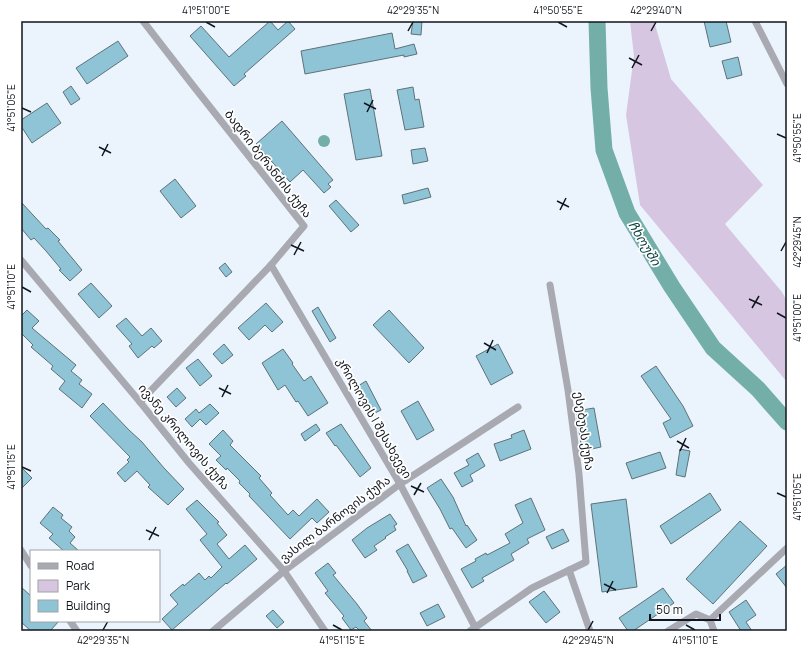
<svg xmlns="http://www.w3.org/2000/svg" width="808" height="652" viewBox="0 0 808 652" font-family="Manrope,'Noto Sans Georgian',sans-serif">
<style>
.green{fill:#d6c6e1}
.water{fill:#74aea9}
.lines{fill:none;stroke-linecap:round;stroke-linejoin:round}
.river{stroke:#74aea9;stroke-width:17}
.building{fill:#8ec4d5;stroke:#5e7279}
.minor{stroke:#a9a9b2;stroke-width:7}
.ticks{fill:none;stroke:#11161c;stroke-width:1.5}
.labels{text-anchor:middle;stroke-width:3.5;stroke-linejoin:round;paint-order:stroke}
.street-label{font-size:12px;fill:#11161c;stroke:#fff}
.water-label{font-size:13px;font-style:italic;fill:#0e4441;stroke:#fff}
.neatline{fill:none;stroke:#11161c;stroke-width:1.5}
.ticks-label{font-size:10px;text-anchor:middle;fill:#11161c}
</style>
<rect width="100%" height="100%" fill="#ebf4fd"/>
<!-- green -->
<path class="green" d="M630,21h24l17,58 92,106 -38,39 57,68 5,9v81l-147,-177 -14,-90 8,-59z"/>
<!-- water -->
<circle class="water" cx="324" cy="141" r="6"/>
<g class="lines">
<!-- river -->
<path class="river" d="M597,21l2,67 5,62 23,63 45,74 41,61 45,41 29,33"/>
</g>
<!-- building -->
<g class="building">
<path d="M270,21l8,9 10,-9 7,8 -51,45 2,2 -12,10 -44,-50 11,-10 28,31z"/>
<path d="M413,21h9l-1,14 -10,-1z"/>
<path d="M704,21h22l5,21 -21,5z"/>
<path d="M392,33l3,16 19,-5 3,10 -13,3v-2l-99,19 -4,-23z"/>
<path d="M118,41l10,15 -41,28 -11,-16z"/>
<path d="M738,57l4,18 -15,4 -5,-18z"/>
<path d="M71,86l9,13 -9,6 -8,-13z"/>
<path d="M413,87l2,13 4,-1 5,28 -19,3 -8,-40z"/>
<path d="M370,89l12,67 -26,4 -12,-66z"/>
<path d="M47,103l14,20 -29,20 -11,-17v-6z"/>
<path d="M282,121l51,59 -5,4 3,3 -7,6 -21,-23 -13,12 -34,-38z"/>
<path d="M425,148l3,13 -15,3 -2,-14z"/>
<path d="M175,179l21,27 -15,12 -21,-27z"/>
<path d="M428,188l3,9 -27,7 -2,-9z"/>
<path d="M336,200l23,25 -8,7 -22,-26z"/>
<path d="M21,202l25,27 2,-1 12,12 -2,1 24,29 -12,11 -11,-11 2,-1 -15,-18 -12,-13 -3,2 -10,-12z"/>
<path d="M225,263l7,9 -6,5 -7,-9z"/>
<path d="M91,283l21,23 -13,12 -21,-24z"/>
<path d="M266,303l17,19 -11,10 -7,-7 -16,15 -11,-12z"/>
<path d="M318,307l18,31 -6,4 -18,-31z"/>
<path d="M27,310l12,11 -7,7 44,37 -5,6 11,9 -3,4 13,10 -10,14 -23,-19 6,-8 -14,-12 2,-3 -22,-19 2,-2 -12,-12v-17z"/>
<path d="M389,310l35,38 -15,15 -36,-38z"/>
<path d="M126,318l16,18 9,-8 11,13 -8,7 -2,-2 -14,12 -9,-12 3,-2 -16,-18z"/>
<path d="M224,344l9,11 -11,9 -9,-10z"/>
<path d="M498,344l15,29 -22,12 -15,-29z"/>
<path d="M283,349l10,14 -1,1 12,17 7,-5 17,27 -20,13 -10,-15 -2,1 -11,-17 -7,5 -16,-27z"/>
<path d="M198,359l14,17 -12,10 -14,-18z"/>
<path d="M656,366l27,40 10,20 -23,12 -7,-15 8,-4 -30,-43z"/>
<path d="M366,381l15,29 -8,4 -6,-11h1l-10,-17z"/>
<path d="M177,388l9,10 -10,9 -9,-10z"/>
<path d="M418,401l16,29 -17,10 -16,-29z"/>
<path d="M103,403l26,27 13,12 22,26 20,21 -16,16 -20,-18 2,-2 -13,-14 -12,11 -8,-9 12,-11 -2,-2 3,-3 -40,-41z"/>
<path d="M210,404l9,9 -13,12 -6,-6 -8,8 -7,-8 11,-10 3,4z"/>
<path d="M594,408l7,39 -19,4 -6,-40z"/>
<path d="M316,424l4,6 -15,11 -4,-7z"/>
<path d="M341,424l30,44 -11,9 -24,-32 -1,1 -9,-13z"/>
<path d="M223,430l10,11 -3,4 31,31 -2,2 13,15 -2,2 18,20 5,-5 6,6 18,-17 12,13 -12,11 -5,-5 -22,21 -41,-43 1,-2 -11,-11 1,-2 -13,-13 -1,2 -10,-10 5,-4 -12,-12z"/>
<path d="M524,430l7,19 -31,12 -6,-17 18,-6 -1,-3z"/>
<path d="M680,449l10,2 -5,26 -9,-2z"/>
<path d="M660,452l6,16 -34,11 -6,-16z"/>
<path d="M478,453l7,13 -15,9 3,6 -11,6 -8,-14 15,-8 -3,-5z"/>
<path d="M21,467l11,11 -11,11z"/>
<path d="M441,479l12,18 13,29 1,-1 10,15 -11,8 -14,-20 -2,1 -10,-20 -13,-21z"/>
<path d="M710,493l11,17 -50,34 -11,-18z"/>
<path d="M531,498l14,32 -18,9 2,4 -18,11 3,6 -32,18 2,3 -12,7 -11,-19 15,-8 -1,-2 11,-6 1,2 23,-12 -5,-9 18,-11 -8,-18z"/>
<path d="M626,499l11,88 -35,5 -11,-88z"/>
<path d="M197,500l22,22 -2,1 10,12 -10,9 12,15 16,-14 12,14 -30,25 -1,-1 -54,47 -10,-11 16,-15 -8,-9 13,-11 1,2 15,-13 6,7 4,-4 2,2 11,-11 -22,-27 7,-6 -21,-25z"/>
<path d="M53,507l10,8 -2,3 11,9 -3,4 6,6 -5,6 9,8h-15l-15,-13 4,-4 -13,-11z"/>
<path d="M390,514l7,10 -3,2 2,4 -11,7 1,1 -12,8 3,4 -12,8 -13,-18 15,-12z"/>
<path d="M740,521l27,25 -54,58 -27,-25z"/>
<path d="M563,529l6,12 -17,8 -6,-12z"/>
<path d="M408,544l19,32 -14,7 -6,-12h1l-12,-20z"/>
<path d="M328,563l8,10 -3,2 24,29 10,14 -3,3 8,10h-12l-4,-4 -5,3 -9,-12 2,-2 -19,-23 3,-2 -13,-18z"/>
<path d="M787,565v23l-11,-14z"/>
<path d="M21,587l10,9v25h28l-9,10h-19l-10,-9z"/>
<path d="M663,588l11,15 -41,28h-5l-9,-13z"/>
<path d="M544,591l16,21 -14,11 -17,-21z"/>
<path d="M746,600l10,15 -10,7 6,9h-11l-12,-19z"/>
<path d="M438,604l7,13 -18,9 -7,-13z"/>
<path d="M273,610l11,12 -7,6 -11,-12z"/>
</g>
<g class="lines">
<!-- minor -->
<g class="minor">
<path d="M755,21l32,63"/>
<path d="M21,260l119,142 49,61 95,108 41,60"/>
<path d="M271,265l129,219 75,143"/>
<path d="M140,402l131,-137 33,-39 -113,-143 -48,-62"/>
<path d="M21,550l10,16"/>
<path d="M569,570l21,61"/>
<path d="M710,620l77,-72"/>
<path d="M710,620l4,11"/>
<path d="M70,621l7,10"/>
<path d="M213,631l71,-60 116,-87 118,-77"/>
<path d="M470,631l62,-43 54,-26 -7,-88 -11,-84 -18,-105"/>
<path d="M668,631l28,-17 14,6"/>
</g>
</g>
<!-- ticks -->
<path class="ticks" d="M206,22l9,5M558,22l9,5M408,31l5,-9M651,31l5,-9M629,58l13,7M632,68l7,-13M364,103l12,6M22,108l9,4M367,112l6,-12M777,134l9,4M99,147l12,6M102,156l6,-12M557,201l12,6M560,210l6,-12M291,245l13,6M781,251l5,-9M294,255l7,-13M22,287l9,5M749,299l13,6M752,308l7,-12M777,313l9,5M484,343l12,7M487,353l6,-13M219,388l12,6M222,397l6,-12M677,441l12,7M680,451l6,-13M22,467l9,4M411,486l13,6M777,493l9,4M414,495l7,-12M146,530l13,6M149,540l7,-13M604,584l12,6M607,593l6,-12M333,625l9,5M686,625l9,5M103,630l5,-9M588,630l5,-9"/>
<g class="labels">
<!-- street labels -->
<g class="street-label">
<text transform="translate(268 164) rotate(52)" y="4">ბადრი ბერანძის ქუჩა</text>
<text transform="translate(374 418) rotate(60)" y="4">კრილოვის I შესახვევი</text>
<text transform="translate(584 431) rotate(82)" y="4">ესებუას ქუჩა</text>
<text transform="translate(184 437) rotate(50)" y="4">ივანე კრილოვის ქუჩა</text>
<text transform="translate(335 519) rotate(-37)" y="4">ვასილ ბარნოვის ქუჩა</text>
</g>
<!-- water labels -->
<g class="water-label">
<text transform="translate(645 243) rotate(59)" y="5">ჩხოუში</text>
</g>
</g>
<!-- border -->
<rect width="808" height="652" fill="none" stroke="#ffffff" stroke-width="44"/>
<!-- legend -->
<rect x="30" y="550" width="130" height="72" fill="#ffffff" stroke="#a0a2a4"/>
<rect x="38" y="563" width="20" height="6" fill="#a9a9b2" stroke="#a0a2a4"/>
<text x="66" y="570" font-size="12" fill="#11161c">Road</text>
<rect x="38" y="580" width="20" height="12" fill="#d6c6e1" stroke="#a0a2a4"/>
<text x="66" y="590" font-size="12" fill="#11161c">Park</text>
<rect x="38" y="600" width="20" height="12" fill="#8ec4d5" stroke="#a0a2a4"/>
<text x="66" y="610" font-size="12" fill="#11161c">Building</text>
<!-- scale -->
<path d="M650 614v6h70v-6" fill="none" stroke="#11161c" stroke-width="2"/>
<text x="656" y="614" font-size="12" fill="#11161c" stroke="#ffffff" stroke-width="3" paint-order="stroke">50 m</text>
<rect x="22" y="22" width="764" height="608" class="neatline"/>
<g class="ticks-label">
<text x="206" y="14">41°51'00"E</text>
<text x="413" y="14">42°29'35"N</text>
<text x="558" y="14">41°50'55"E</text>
<text x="656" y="14">42°29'40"N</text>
<text transform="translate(11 108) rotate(-90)" y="4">41°51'05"E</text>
<text transform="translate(797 138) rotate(-90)" y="4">41°50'55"E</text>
<text transform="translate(797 242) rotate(-90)" y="4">42°29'45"N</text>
<text transform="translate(11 287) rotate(-90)" y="4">41°51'10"E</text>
<text transform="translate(797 318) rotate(-90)" y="4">41°51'00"E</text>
<text transform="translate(11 467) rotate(-90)" y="4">41°51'15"E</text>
<text transform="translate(797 497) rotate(-90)" y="4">41°51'05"E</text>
<text x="103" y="644">42°29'35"N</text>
<text x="342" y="644">41°51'15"E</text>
<text x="588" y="644">42°29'45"N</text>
<text x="695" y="644">41°51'10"E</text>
</g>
</svg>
